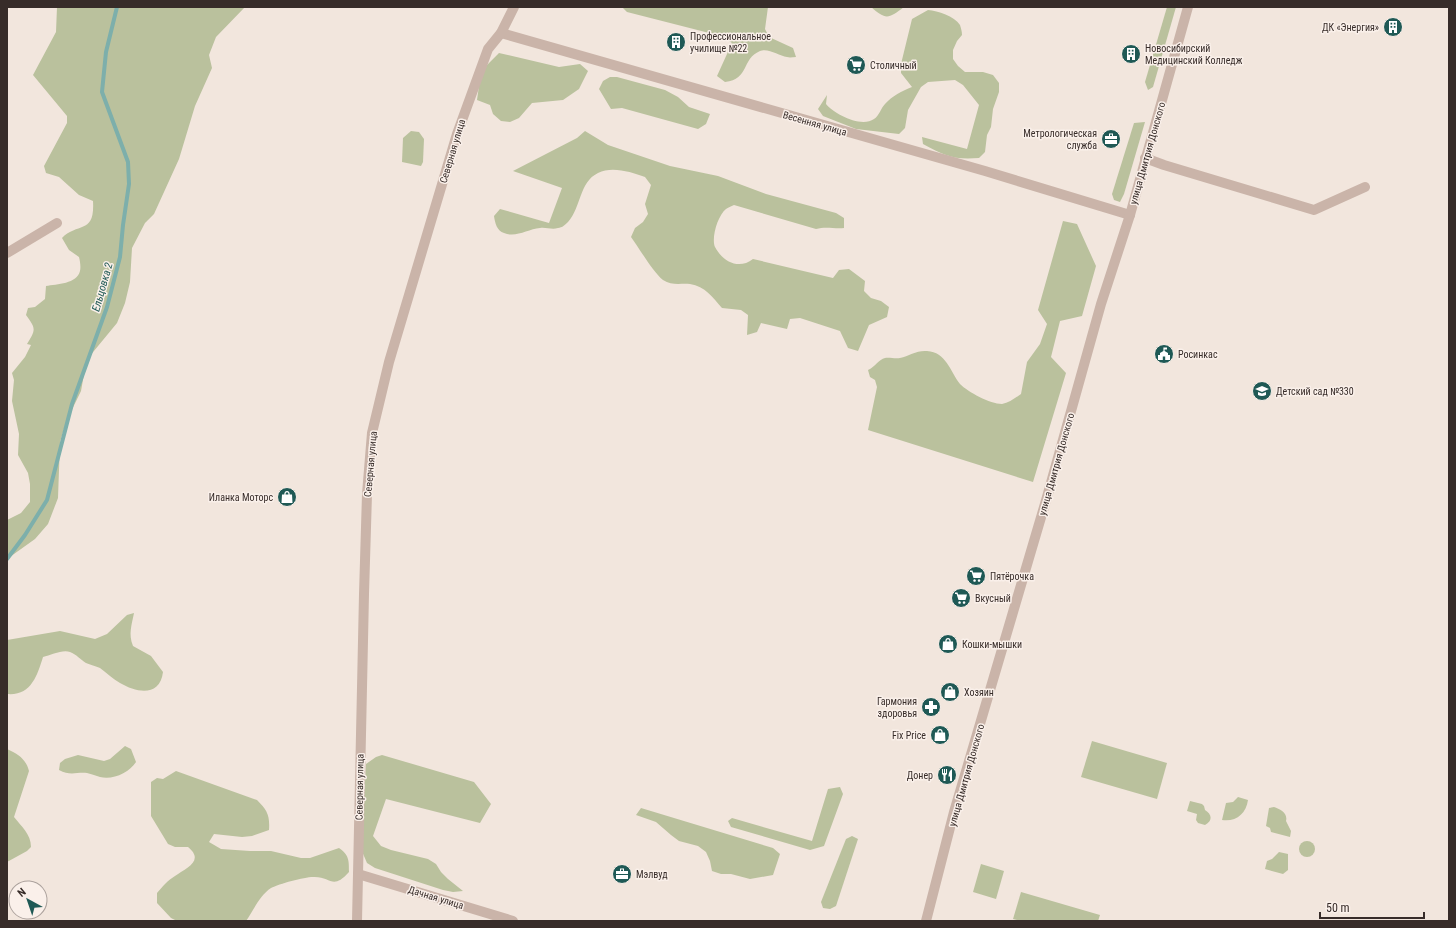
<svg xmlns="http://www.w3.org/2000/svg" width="1456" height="928" viewBox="0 0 1456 928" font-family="'Roboto Condensed',sans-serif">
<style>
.green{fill:#bac19d}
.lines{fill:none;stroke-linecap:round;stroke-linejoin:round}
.stream{stroke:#7dafab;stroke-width:4}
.minor{stroke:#cab4a9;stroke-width:10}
.labels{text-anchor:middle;stroke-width:3;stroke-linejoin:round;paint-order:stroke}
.poi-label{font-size:10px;fill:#372c29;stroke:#faf0ea;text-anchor:start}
.street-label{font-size:10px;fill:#372c29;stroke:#faf0ea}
.water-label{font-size:11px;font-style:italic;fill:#1f5955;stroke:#faf0ea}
</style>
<rect width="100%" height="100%" fill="#f2e6dd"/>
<!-- green -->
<g class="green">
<path d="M57,7h188l-29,30 -7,18 3,13 -17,38 -16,53 -25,55 -9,9 -13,25 -2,34 -5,21 -8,20 -28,34 -3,6 -5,28 -15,31 -6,20 -2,56 -10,26 -13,15 -28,20v-39l14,-7 9,-11v-18l-2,-11 -10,-18 1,-21 -7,-33 2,-21 -2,-7 13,-16 6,-12 -4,-1c9,-15 9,-15 -1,-29l2,-7 7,-1 10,-8 1,-13c11,-2 31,-2 34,-15 1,-4 0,-10 -1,-14l-10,-7 -7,-12c16,-16 33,-3 31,-37l-14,-6 -20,-18 -13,-4 -2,-7 23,-43v-7l-34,-41 23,-43z"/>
<path d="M622,7h146l-3,22 4,8 24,11 3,9c-3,0 -6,1 -9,0 -8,-1 -18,-9 -27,-6 -19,8 -10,28 -35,31l-8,-6 15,-33 -11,-7 -94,-24z"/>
<path d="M871,7h33c-16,12 -18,13 -33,0z"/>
<path d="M1167,7h9l-23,80 -5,3 -3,-8z"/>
<path d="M928,10c10,1 26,6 32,15 1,3 2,7 2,10l-5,6 -4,9v9l5,7 7,6h18l10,3 6,8v9l-6,17 -2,18 -4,8 -2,17 -6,6c-25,2 -34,-2 -56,-14l-1,-7 45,12 12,-44 -16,-20 -8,-5 -27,2 -7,5 -13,23 -3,18 -6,6 -43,-5 -33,-13 -5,-7 9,-14 -1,9c8,10 35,24 48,15 5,-3 7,-11 11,-15 7,-8 17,-13 27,-17l-11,-14v-9l11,-45z"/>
<path d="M499,53l60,14 21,-3 8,7 -9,18 -16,11 -31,3 -13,15 -9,4 -9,-1 -8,-7 -3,-9 -13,-5 2,-14 6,-19z"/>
<path d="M610,77h7l48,13 13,7 11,10 21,7 -4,10 -8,5 -76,-21 -11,1 -12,-20 4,-8z"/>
<path d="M1145,122l-21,72 -4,8 -6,-2 -2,-6 22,-71z"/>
<path d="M411,131l8,1 5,7 -1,23 -2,4 -19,-4 1,-24z"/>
<path d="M585,131l23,14 62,21 48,10 48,18 70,19 8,5v10c-10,1 -18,-2 -28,1l-82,-24c-3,1 -6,3 -8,4 -8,6 -15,29 -11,38 8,15 24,23 38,12l80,19 6,-8 10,-1 16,12 -1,10 7,7 10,3 8,6 -2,10 -18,8 -11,26 -10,-3 -8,-17 -40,-13 -10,1 -3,10 -26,-6 -4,9 -10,3 1,-20 -7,-5 -19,-2c-9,-10 -17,-22 -32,-24 -9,-1 -18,2 -27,-4 -10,-8 -24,-32 -32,-43l4,-9 8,-6 5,-8 -3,-10 6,-19 -6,-8c-14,-5 -33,-11 -47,-4 -19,9 -17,35 -30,49 -2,2 -6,6 -10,6 -6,2 -12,-1 -18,0 -12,1 -24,10 -36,5 -7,-2 -9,-10 -10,-17l6,-7 49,14 13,-35 -49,-17 64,-33z"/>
<path d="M1063,221l14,3 19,42 -14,50 -22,5 -9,36 15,16 -33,109 -165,-52 9,-43 -2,-7 -5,-3 -2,-7c7,-3 11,-11 17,-12 4,-1 10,1 15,0 9,-2 17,-8 27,-7 19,1 23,20 33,33 8,8 30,20 42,20 7,-1 13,-6 19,-10l6,-32 13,-18 7,-20 -9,-14z"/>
<path d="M134,613c-2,11 -6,21 -1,33l18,10 12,16c-3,25 -26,21 -43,11 -7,-4 -13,-10 -20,-15 -4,-2 -10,-3 -14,-5 -5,-3 -10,-9 -16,-11 -7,-3 -19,3 -27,5 -6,19 -12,39 -36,37v-54l53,-9 35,8 12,-5 20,-19z"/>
<path d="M1092,741l75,22 -10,36 -76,-22z"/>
<path d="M125,746l6,3 5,13c-7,11 -23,18 -36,15 -4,-1 -8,-3 -13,-4 -11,-1 -17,3 -28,-3l1,-7 5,-4 13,-4 26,6 6,-2z"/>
<path d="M7,749c11,5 19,10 22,22l-15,46c7,9 17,17 17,30l-4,4 -20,11z"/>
<path d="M382,755l92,27 17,22 -11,19 -94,-24 -13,37 8,10 10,4 37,9 8,5 5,8 7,7 15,12 -10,1 -10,-2 -68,-22 -8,-5 -6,-14 5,-85 10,-7z"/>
<path d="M176,771l81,29c10,10 13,15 12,30l-17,6 -10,1 -28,-3 -5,8 12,7 29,2h21l30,7h9l29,-10c10,7 10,12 10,24 -17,19 -18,4 -36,5 -9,0 -34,7 -42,11 -11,7 -18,23 -25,33h-69l-6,-3 -14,-15v-10c5,-6 11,-13 18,-17 11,-8 30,-15 13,-29h-13l-7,-3 -17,-28v-34l6,-4 6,1z"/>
<path d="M840,787l3,7 -19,52 -14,4 -79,-23 -3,-6 4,-3 80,23 16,-52z"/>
<path d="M1238,797l10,3c-2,14 -12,22 -26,20l4,-17 7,-1z"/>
<path d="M1190,801l12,3 2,2 1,4c7,4 8,11 0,15l-7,-2 -2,-3 1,-6 -10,-3z"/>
<path d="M1274,807c6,2 14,6 12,14l5,10 -1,6 -19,-5 -1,-4 -4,-2 3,-18z"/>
<path d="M641,808l132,40 7,6 -7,21 -23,4 -19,-5h-10l-9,-3 -2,-10 -4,-9 -8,-6 -19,-5 -8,-6 -15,-13 -20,-7z"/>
<path d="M852,836l6,3 -22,67 -6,3 -7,-1 -2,-6 25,-63z"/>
<circle cx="1307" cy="849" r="8"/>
<path d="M1279,852l9,2v16l-5,4 -18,-5 2,-8 5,-2z"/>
<path d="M981,864l23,7 -8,28 -23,-7z"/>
<path d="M1021,892l79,23 -2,6h-77l-8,-2z"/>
</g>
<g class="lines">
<!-- stream -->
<path class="stream" d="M7,559l18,-24 22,-35 25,-96 35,-97 13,-50 3,-32 6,-41 -1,-22 -26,-70 4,-40 11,-45"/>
<!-- minor -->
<g class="minor">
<path d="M501,33l484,138 145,44"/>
<path d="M1145,158l19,7 150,45 51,-23"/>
<path d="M7,253l50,-30"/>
<path d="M358,874l155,47"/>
<path d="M357,921l7,-327 3,-100 5,-61 17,-71 68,-228 31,-85 13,-16 13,-26"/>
<path d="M926,921l28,-109 93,-315 54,-193 29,-89 58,-208"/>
</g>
</g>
<!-- icons -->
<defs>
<symbol id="building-disc" viewBox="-11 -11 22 22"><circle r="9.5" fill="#1f5955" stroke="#faf0ea"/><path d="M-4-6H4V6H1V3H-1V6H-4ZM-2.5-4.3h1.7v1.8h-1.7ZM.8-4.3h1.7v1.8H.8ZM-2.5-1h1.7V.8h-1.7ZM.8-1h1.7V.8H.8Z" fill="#fff"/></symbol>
<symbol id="supermarket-disc" viewBox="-11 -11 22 22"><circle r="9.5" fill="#1f5955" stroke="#faf0ea"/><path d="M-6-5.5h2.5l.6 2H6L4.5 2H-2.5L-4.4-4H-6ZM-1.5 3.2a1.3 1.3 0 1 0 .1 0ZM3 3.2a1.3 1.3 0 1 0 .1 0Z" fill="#fff"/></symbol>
<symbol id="office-disc" viewBox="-11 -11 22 22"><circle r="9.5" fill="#1f5955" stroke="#faf0ea"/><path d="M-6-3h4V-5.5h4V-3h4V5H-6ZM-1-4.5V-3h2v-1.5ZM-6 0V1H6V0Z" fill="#fff"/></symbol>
<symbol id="civic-disc" viewBox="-11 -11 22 22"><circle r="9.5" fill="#1f5955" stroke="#faf0ea"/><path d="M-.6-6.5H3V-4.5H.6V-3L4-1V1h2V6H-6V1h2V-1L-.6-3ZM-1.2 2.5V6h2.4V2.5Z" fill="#fff"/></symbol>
<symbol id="school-disc" viewBox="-11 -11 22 22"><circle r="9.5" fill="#1f5955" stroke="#faf0ea"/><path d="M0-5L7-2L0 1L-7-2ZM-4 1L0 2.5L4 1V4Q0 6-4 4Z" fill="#fff"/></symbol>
<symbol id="shop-disc" viewBox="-11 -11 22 22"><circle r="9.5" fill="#1f5955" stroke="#faf0ea"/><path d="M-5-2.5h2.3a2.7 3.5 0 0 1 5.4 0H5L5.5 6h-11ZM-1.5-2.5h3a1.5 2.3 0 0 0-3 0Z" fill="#fff"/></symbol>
<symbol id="pharmacy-disc" viewBox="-11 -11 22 22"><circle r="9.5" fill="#1f5955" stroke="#faf0ea"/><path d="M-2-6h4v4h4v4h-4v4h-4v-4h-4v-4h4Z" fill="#fff"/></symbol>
<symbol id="restaurant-disc" viewBox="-11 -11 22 22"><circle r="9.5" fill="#1f5955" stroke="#faf0ea"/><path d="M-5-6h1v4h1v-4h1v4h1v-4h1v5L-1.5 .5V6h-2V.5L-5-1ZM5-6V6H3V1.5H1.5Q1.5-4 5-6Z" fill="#fff"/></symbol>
</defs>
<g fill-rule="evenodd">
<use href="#building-disc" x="1382" y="16" width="22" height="22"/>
<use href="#building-disc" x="665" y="31" width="22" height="22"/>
<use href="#building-disc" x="1120" y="43" width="22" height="22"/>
<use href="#supermarket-disc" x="845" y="54" width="22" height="22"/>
<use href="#office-disc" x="1100" y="128" width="22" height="22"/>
<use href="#civic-disc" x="1153" y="343" width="22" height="22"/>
<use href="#school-disc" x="1251" y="380" width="22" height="22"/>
<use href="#shop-disc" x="276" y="486" width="22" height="22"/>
<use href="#supermarket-disc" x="965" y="565" width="22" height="22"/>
<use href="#supermarket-disc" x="950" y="587" width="22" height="22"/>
<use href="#shop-disc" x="937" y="633" width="22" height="22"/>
<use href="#shop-disc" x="939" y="681" width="22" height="22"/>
<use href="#pharmacy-disc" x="920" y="696" width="22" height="22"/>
<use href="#shop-disc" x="929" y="724" width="22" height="22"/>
<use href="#restaurant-disc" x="936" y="764" width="22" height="22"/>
<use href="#office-disc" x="611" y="863" width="22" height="22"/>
</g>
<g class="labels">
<!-- poi labels -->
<g class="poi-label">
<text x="1379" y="31" text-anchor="end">ДК «Энергия»</text>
<text x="690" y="40">Профессиональное<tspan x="690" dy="12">училище №22</tspan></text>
<text x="1145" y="52">Новосибирский<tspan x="1145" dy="12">Медицинский Колледж</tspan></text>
<text x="870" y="69">Столичный</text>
<text x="1097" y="137" text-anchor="end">Метрологическая<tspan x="1097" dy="12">служба</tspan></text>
<text x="1178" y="358">Росинкас</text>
<text x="1276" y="395">Детский сад №330</text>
<text x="273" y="501" text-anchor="end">Иланка Моторс</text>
<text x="990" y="580">Пятёрочка</text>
<text x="975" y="602">Вкусный</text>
<text x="962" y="648">Кошки-мышки</text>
<text x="964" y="696">Хозяин</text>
<text x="917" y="705" text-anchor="end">Гармония<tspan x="917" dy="12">здоровья</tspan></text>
<text x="926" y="739" text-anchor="end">Fix Price</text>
<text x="933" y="779" text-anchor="end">Донер</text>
<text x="636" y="878">Мэлвуд</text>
</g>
<!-- street labels -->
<g class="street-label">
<text transform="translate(815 123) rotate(16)" y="4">Весенняя улица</text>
<text transform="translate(452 151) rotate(-73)" y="4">Северная улица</text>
<text transform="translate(1147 153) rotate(-74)" y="4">улица Дмитрия Донского</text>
<text transform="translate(370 464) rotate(-85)" y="4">Северная улица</text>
<text transform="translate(1056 464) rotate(-74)" y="4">улица Дмитрия Донского</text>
<text transform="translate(966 775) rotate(-74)" y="4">улица Дмитрия Донского</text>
<text transform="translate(359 787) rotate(-89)" y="4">Северная улица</text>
<text transform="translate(436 897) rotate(17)" y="4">Дачная улица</text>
</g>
<!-- water labels -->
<g class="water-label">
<text transform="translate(102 287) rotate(-74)" y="4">Ельцовка 2</text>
</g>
</g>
<!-- border -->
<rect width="1456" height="928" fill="none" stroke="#372c29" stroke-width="16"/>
<!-- north arrow -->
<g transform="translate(28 900) rotate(320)"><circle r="19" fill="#faf0ea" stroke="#aca29d"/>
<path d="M0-3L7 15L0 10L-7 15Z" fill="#1f5955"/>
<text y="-6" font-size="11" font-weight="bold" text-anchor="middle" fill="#372c29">N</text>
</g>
<!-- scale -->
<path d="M1320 912v6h104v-6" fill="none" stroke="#372c29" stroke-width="2"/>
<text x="1326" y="912" font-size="12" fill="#372c29" stroke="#faf0ea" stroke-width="3" paint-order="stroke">50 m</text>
</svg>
